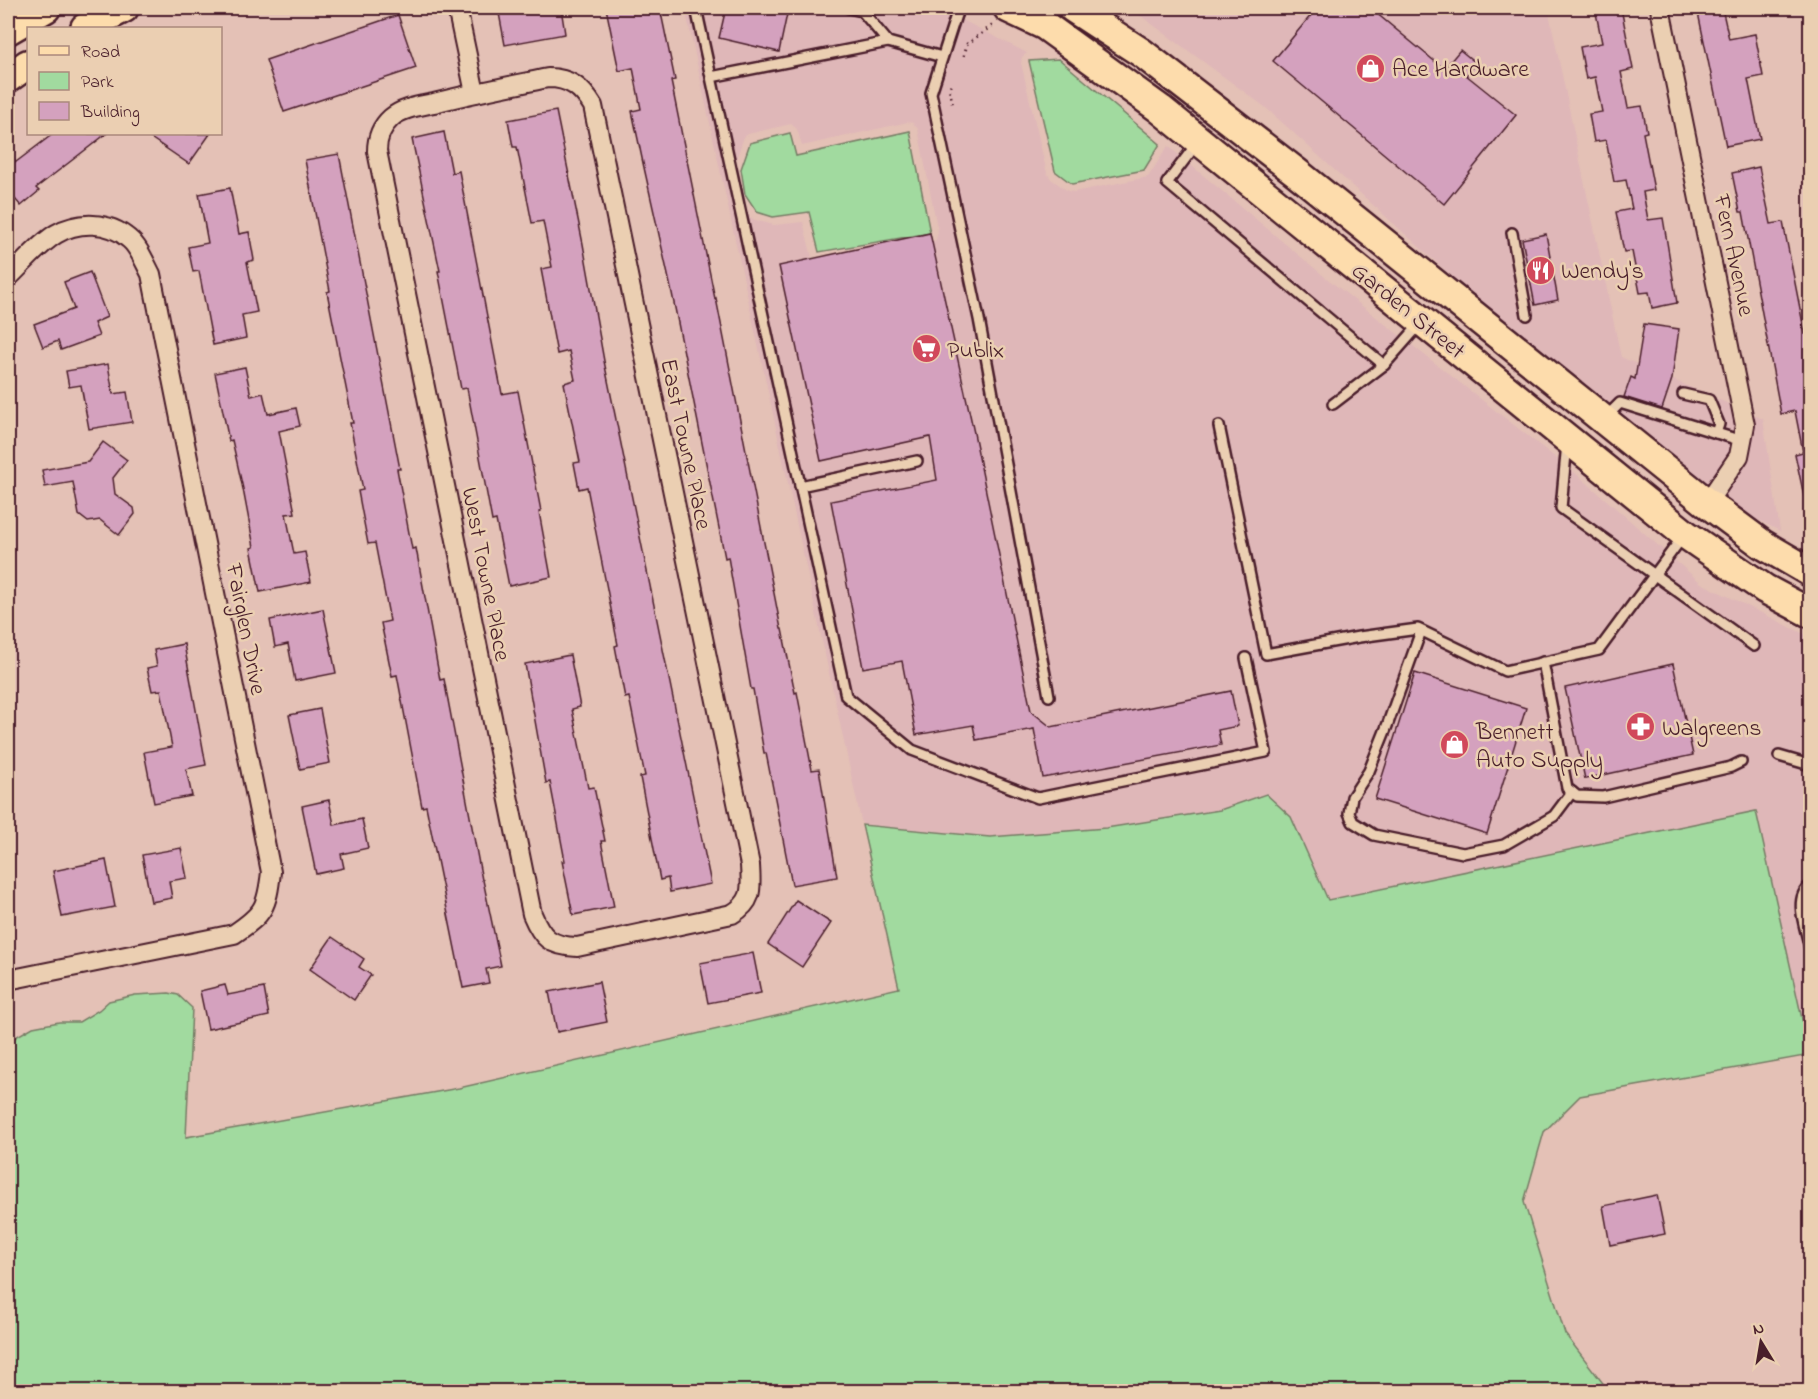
<svg xmlns="http://www.w3.org/2000/svg" width="1818" height="1399" viewBox="0 0 1818 1399" font-family="'Indie Flower',sans-serif">
<style>
.built{fill:#dfb7b8;fill-rule:evenodd}
.green{fill:#a1da9f;stroke:#767c65;stroke-width:1.5}
.building{fill:#d4a1be;stroke:#4a1f2b;stroke-width:1.5}
.lines{fill:none;stroke-linecap:round;stroke-linejoin:round}
.service-casing{stroke:#4a1f2b;stroke-width:14}
.minor-casing{stroke:#4a1f2b;stroke-width:22}
.primary-casing{stroke:#4a1f2b;stroke-width:33}
.path{stroke:#4a1f2b;stroke-width:3;stroke-dasharray:1.5 4.5;stroke-linecap:butt}
.service{stroke:#ebcfb2;stroke-width:9}
.minor{stroke:#ebcfb2;stroke-width:18}
.primary{stroke:#fddcac;stroke-width:28}
.labels{text-anchor:middle;stroke-width:5;stroke-linejoin:round;paint-order:stroke}
.poi-label{font-size:24px;fill:#4a1f2b;stroke:#ebcfb2;text-anchor:start}
.street-label{font-size:24px;fill:#4a1f2b;stroke:#ebcfb2}
</style>
<rect width="100%" height="100%" fill="#e4c1b6"/>
<filter id="ink" filterUnits="userSpaceOnUse"><feTurbulence type="fractalNoise" baseFrequency=".0167" numOctaves="2"/><feDisplacementMap in="SourceGraphic" scale="12" xChannelSelector="R" yChannelSelector="G"/><feConvolveMatrix kernelMatrix="1 2 1 2 8 2 1 2 1" color-interpolation-filters="sRGB"/></filter>
<g filter="url(#ink)">
<!-- built -->
<g class="built">
<path d="M685,8h254l88,45 -5,4 -1,6 26,110 4,6 17,12 6,1 74,-15 20,-31 157,131 254,199 122,107 109,54v418l-54,-244 -428,89 -37,-83 -25,-23 -46,16 -114,18 -116,9 -128,-12zM908,122l5,1 5,6 20,103 -2,8 -4,2 -116,18 -4,-3 -9,-35 -29,3 -19,-5 -5,-3 -12,-18 -5,-31 11,-31 4,-3 43,-10 6,5 5,17z"/>
<path d="M1130,8h418l73,349 142,62 17,112 -56,-28 -82,-65 -195,-166 -182,-165z"/>
</g>
<!-- green -->
<g class="green">
<path d="M1059,59l101,85 -16,26 -72,14 -17,-13 -26,-110z"/>
<path d="M910,131l20,102 -111,19 -10,-40 -36,5 -16,-5 -12,-18 -4,-25 9,-26 40,-10 6,23z"/>
<path d="M1266,794l25,23 37,83 428,-89 54,244 -230,41 -36,36 -20,70 41,132 44,57h-1601v-347l4,-5 21,-12 26,-5h20l20,-12 10,-9 26,-6 34,-2 9,2 14,13 -6,129 273,-49 440,-100 -37,-163 128,12 116,-9 114,-18z"/>
</g>
<!-- building -->
<g class="building">
<path d="M498,8h63l4,26 -60,11z"/>
<path d="M606,8h54l15,72 -4,1 44,218 1,-1 65,331h1l13,64 2,-1 15,78 7,-1 18,108 -45,8 -26,-132h-2l-11,-64h-2l-23,-132 -3,1 -53,-265 -29,-130 -11,-52 9,-2 -8,-41 -14,3z"/>
<path d="M726,8h41l-1,2 21,4 -8,38 -60,-14z"/>
<path d="M1317,8h53l74,61 16,-19 16,13 -10,12 50,40 -72,89 -171,-143z"/>
<path d="M1595,8h26l12,61 -12,3 7,36 14,-2 5,26 -4,1 11,57 -11,2 5,28 15,-2 14,85 -25,5 -3,-16 -9,1 -8,-42 -8,1 -8,-40 16,-3 -6,-29 -12,2 -8,-42 -12,2 -5,-28 13,-2 -7,-35 -9,2 -6,-32 22,-4z"/>
<path d="M1697,8h25l7,31 26,-5 8,42 -15,3 12,60 -34,7z"/>
<path d="M398,15l18,53 -132,44 -18,-52z"/>
<path d="M556,111l27,133 21,117 107,523 -41,8 -2,-14 -8,2 -20,-103 5,-1 -16,-79 -4,1 -10,-52 3,-1 -31,-158 -8,2 -5,-26 6,-1 -16,-79 11,-3 -6,-29 -12,3 -16,-85 11,-2 -9,-46 -11,2 -15,-76h-4l-5,-27z"/>
<path d="M444,132l8,41 7,-2 43,223 16,-3 23,120 -2,1 12,65 -42,9 -13,-66 -4,1 -25,-133 -6,1 -23,-118h2l-28,-132z"/>
<path d="M53,134h53l-70,54 3,3 -18,15 -6,-7 -7,6v-54l8,11z"/>
<path d="M145,134h65l-21,30z"/>
<path d="M339,154l61,315h-3l15,80 4,-1 24,132 4,-1 38,201h1l18,86 -15,3 3,14 -26,5 -37,-182 -4,1 -25,-132 -5,1 -11,-53 9,-2 -15,-78 -7,1 -10,-53 5,-1 -13,-67h3l-26,-131 3,-1 -25,-131z"/>
<path d="M1759,167l12,57 12,-2 22,112 5,-1v163h-6l-9,-42 8,-2 -8,-41 -14,3 -38,-202h-3l-8,-39z"/>
<path d="M230,188l9,46 10,-2 5,28 -7,2 10,50 -15,3 4,23 -33,7 -14,-74 -6,1 -5,-25 20,-4 -9,-49z"/>
<path d="M930,233l44,200 57,278 20,16 180,-36 7,35 -20,4 3,15 -178,33 -9,-49 -58,11 -3,-15 -57,10 -14,-74 -39,7 -32,-167 106,-21 -7,-43 -109,24 -42,-195z"/>
<path d="M1546,234l12,66 -23,5 -13,-66z"/>
<path d="M90,272l17,45 -13,6 5,13 -38,14 -3,-9 -15,6 -9,-23 40,-15 -10,-27z"/>
<path d="M1644,324l35,5 -7,50 -10,30 -38,-12 7,-20 4,2z"/>
<path d="M108,364l5,30 14,-2 5,30 -43,7 -8,-44 -12,2 -3,-16z"/>
<path d="M245,367l6,29 12,-3 5,21 28,-6 4,18 -21,5 16,82 -9,1 8,40 11,-2 6,30 -51,10 -9,-44 3,-1 -11,-58 -11,-49 -3,1 -14,-68z"/>
<path d="M103,442l24,18 -14,18 2,16 19,14 1,6 -16,21 -19,-15 -12,2 -9,-7 -6,-33 -28,5 -3,-17 46,-8z"/>
<path d="M323,609l13,64 -41,8 -7,-37 -13,3 -5,-27z"/>
<path d="M184,644l22,121 -20,4 6,27 -38,7 -10,-51 28,-5 -11,-57 -9,1 -5,-23 10,-2 -3,-16z"/>
<path d="M570,655l10,52 -8,2 16,79 6,-1 11,54h-4l13,66 -41,8 -11,-54h3l-15,-79 -4,1 -21,-119z"/>
<path d="M1673,664l20,91 -108,24 -20,-91z"/>
<path d="M1415,673l111,35 -39,126 -112,-35z"/>
<path d="M320,709l10,54 -30,6 -11,-54z"/>
<path d="M329,800l5,25 28,-6 6,29 -27,6 3,14 -28,6 -14,-68z"/>
<path d="M181,848l6,30 -18,3 3,17 -21,4 -9,-47z"/>
<path d="M106,860l9,47 -53,10 -9,-46z"/>
<path d="M796,900l35,23 -29,44 -34,-23z"/>
<path d="M332,937l32,22 -5,8 12,8 -17,25 -44,-31z"/>
<path d="M753,953l8,40 -53,10 -8,-40z"/>
<path d="M599,982l8,40 -50,10 -8,-40z"/>
<path d="M225,985l3,10 36,-7 5,28 -61,13 -8,-38z"/>
<path d="M1657,1195l8,39 -55,11 -7,-39z"/>
</g>
<g class="lines">
<defs>
<g id="service">
<path d="M696,8l150,688 66,54 126,48 228,-46 -20,-94"/>
<path d="M849,8l13,3 26,31"/>
<path d="M961,8l-5,7 -25,78 48,226 70,377"/>
<path d="M711,77l177,-35 54,15"/>
<path d="M1198,142l-31,41 217,182"/>
<path d="M1512,233l15,82"/>
<path d="M1683,394l26,6 10,24 -3,9"/>
<path d="M1333,404l51,-39 37,-42"/>
<path d="M1605,418l15,-15 122,38"/>
<path d="M1219,426l47,228 93,-17 59,-8 87,42 94,-21 85,-115"/>
<path d="M1567,443l-6,65 193,138"/>
<path d="M800,486l117,-25"/>
<path d="M1421,631l-34,95 -18,45 -17,26 -3,16 4,9 21,13 89,18 41,-8 50,-29 18,-24"/>
<path d="M1543,662l24,126 10,8 26,1 128,-30 10,-5"/>
<path d="M1779,756l31,9"/>
<path d="M1810,886c-18,13 -3,44 0,63"/>
</g>
<g id="minor">
<path d="M457,8l18,85"/>
<path d="M1660,8l85,417 -6,31 -32,47"/>
<path d="M548,78c22,0 34,10 45,28l157,759c1,23 4,36 -18,49l-155,33c-27,-1 -35,-9 -45,-33l-155,-763c0,-13 4,-24 14,-33 11,-10 29,-12 43,-15 38,-10 76,-17 114,-25z"/>
<path d="M8,278c15,-14 30,-33 48,-44 22,-13 53,-13 73,5 10,8 16,24 22,35l120,598c-4,35 -7,42 -37,62l-226,46"/>
</g>
<g id="primary">
<path d="M1008,8l36,17 116,84 525,425 80,55 45,24"/>
<path d="M1073,8l69,45 154,119 411,331 55,41 48,28"/>
<path d="M85,28l39,-20"/>
<path d="M8,30l38,-22"/>
<path d="M8,78l20,-14"/>
</g>
</defs>
<!-- service casing -->
<use href="#service" class="service-casing"/>
<!-- minor casing -->
<use href="#minor" class="minor-casing"/>
<!-- primary casing -->
<use href="#primary" class="primary-casing"/>
<!-- path -->
<g class="path">
<path d="M964,56l3,-12 26,-19"/>
<path d="M951,85l-2,2 4,19"/>
</g>
<!-- service -->
<use href="#service" class="service"/>
<!-- minor -->
<use href="#minor" class="minor"/>
<!-- primary -->
<use href="#primary" class="primary"/>
</g>
</g>
<!-- icons -->
<defs>
<symbol id="shop-disc" viewBox="-11 -11 22 22"><circle r="9.5" fill="#d1495b" stroke="#ebcfb2"/><path d="M-5-2.5h2.3a2.7 3.5 0 0 1 5.4 0H5L5.5 6h-11ZM-1.5-2.5h3a1.5 2.3 0 0 0-3 0Z" fill="#fff"/></symbol>
<symbol id="restaurant-disc" viewBox="-11 -11 22 22"><circle r="9.5" fill="#d1495b" stroke="#ebcfb2"/><path d="M-5-6h1v4h1v-4h1v4h1v-4h1v5L-1.5 .5V6h-2V.5L-5-1ZM5-6V6H3V1.5H1.5Q1.5-4 5-6Z" fill="#fff"/></symbol>
<symbol id="supermarket-disc" viewBox="-11 -11 22 22"><circle r="9.5" fill="#d1495b" stroke="#ebcfb2"/><path d="M-6-5.5h2.5l.6 2H6L4.5 2H-2.5L-4.4-4H-6ZM-1.5 3.2a1.3 1.3 0 1 0 .1 0ZM3 3.2a1.3 1.3 0 1 0 .1 0Z" fill="#fff"/></symbol>
<symbol id="pharmacy-disc" viewBox="-11 -11 22 22"><circle r="9.5" fill="#d1495b" stroke="#ebcfb2"/><path d="M-2-6h4v4h4v4h-4v4h-4v-4h-4v-4h4Z" fill="#fff"/></symbol>
</defs>
<g fill-rule="evenodd">
<use href="#shop-disc" x="1354" y="52" width="33" height="33"/>
<use href="#restaurant-disc" x="1524" y="254" width="33" height="33"/>
<use href="#supermarket-disc" x="910" y="332" width="33" height="33"/>
<use href="#pharmacy-disc" x="1624" y="710" width="33" height="33"/>
<use href="#shop-disc" x="1438" y="728" width="33" height="33"/>
</g>
<g class="labels">
<!-- poi labels -->
<g class="poi-label">
<text x="1392" y="76">Ace Hardware</text>
<text x="1561" y="278">Wendy's</text>
<text x="947" y="357">Publix</text>
<text x="1662" y="735">Walgreens</text>
<text x="1476" y="739">Bennett<tspan x="1476" dy="28">Auto Supply</tspan></text>
</g>
<!-- street labels -->
<g class="street-label">
<text transform="translate(1735 255) rotate(78)" y="8">Fern Avenue</text>
<text transform="translate(1409 310) rotate(39)" y="8">Garden Street</text>
<text transform="translate(687 444) rotate(78)" y="8">East Towne Place</text>
<text transform="translate(487 574) rotate(79)" y="8">West Towne Place</text>
<text transform="translate(247 629) rotate(79)" y="8">Fairglen Drive</text>
</g>
</g>
<!-- margin -->
<rect width="1818" height="1399" fill="none" stroke="#ebcfb2" stroke-width="30"/>
<rect x="15" y="15" width="1788" height="1369" fill="none" stroke="#4a1f2b" stroke-width="2" filter="url(#ink)"/>
<!-- legend -->
<rect x="27" y="27" width="195" height="108" fill="#ebcfb2" stroke="#ab897c" stroke-width="1.5"/>
<rect x="39" y="46" width="30" height="9" fill="#fddcac" stroke="#ab897c" stroke-width="1.5"/>
<text x="81" y="57" font-size="18" fill="#4a1f2b">Road</text>
<rect x="39" y="72" width="30" height="18" fill="#a1da9f" stroke="#ab897c" stroke-width="1.5"/>
<text x="81" y="87" font-size="18" fill="#4a1f2b">Park</text>
<rect x="39" y="102" width="30" height="18" fill="#d4a1be" stroke="#ab897c" stroke-width="1.5"/>
<text x="81" y="117" font-size="18" fill="#4a1f2b">Building</text>
<!-- north arrow -->
<g transform="translate(1761 1342) rotate(349)" stroke="#ebcfb2" stroke-width="4.5" paint-order="stroke">
<path d="M0-4.5L10 22L0 15L-10 22Z" fill="#4a1f2b"/>
<text y="-9" font-size="16" font-weight="bold" text-anchor="middle" fill="#4a1f2b">N</text>
</g>
</svg>
